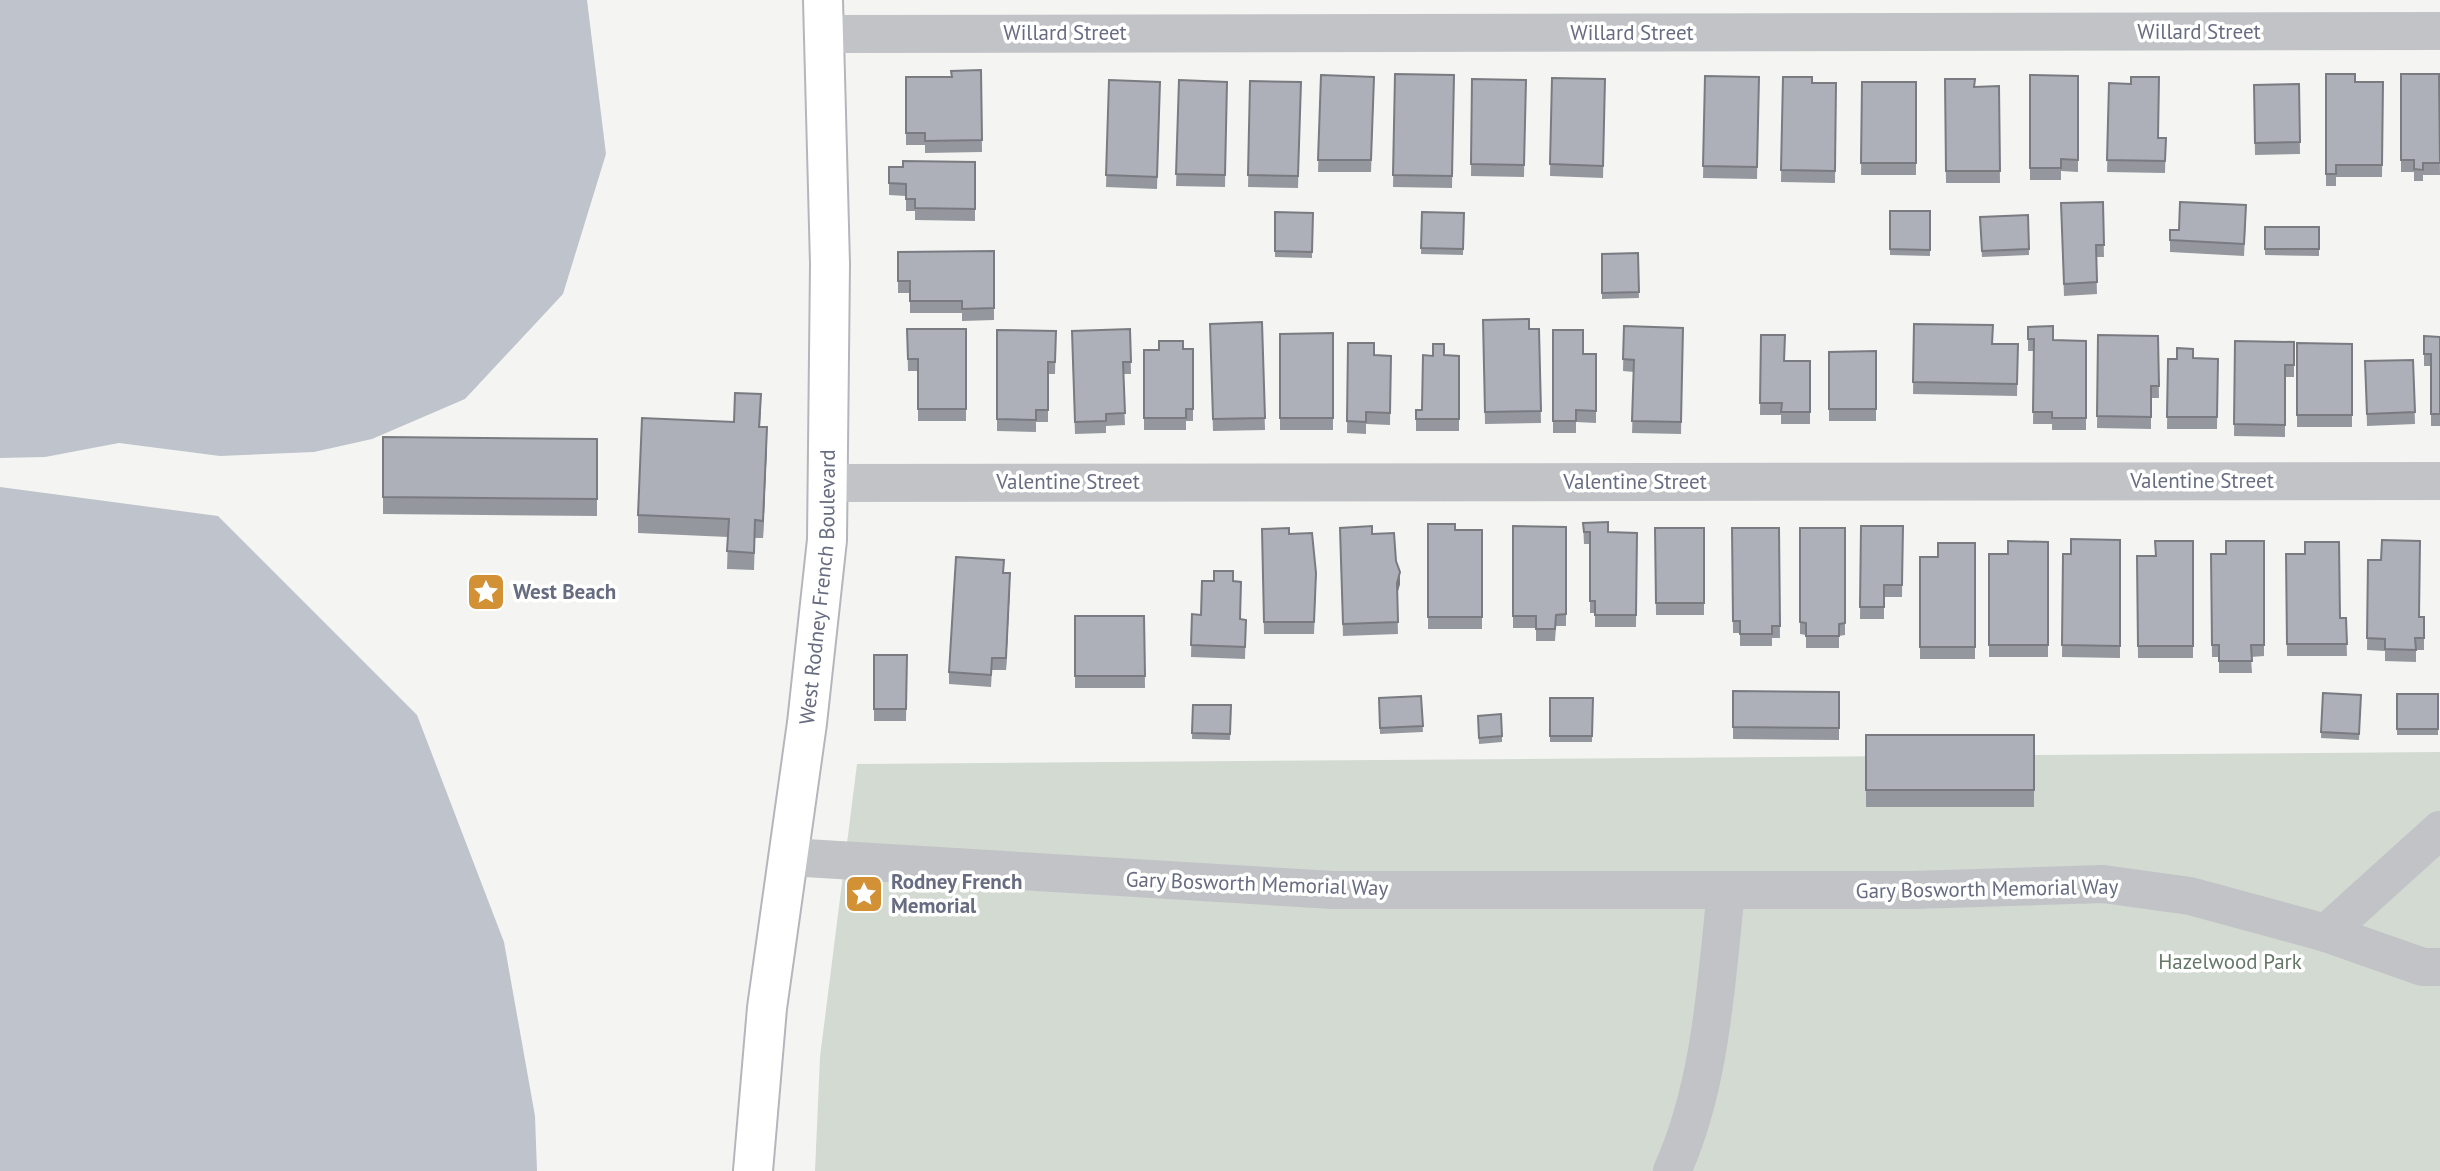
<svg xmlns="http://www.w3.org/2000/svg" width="2440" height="1171" viewBox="0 0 2440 1171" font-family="'PT Sans',sans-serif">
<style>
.green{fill:#d2dad2}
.water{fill:#bfc4cc}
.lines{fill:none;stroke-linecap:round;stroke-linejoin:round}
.major-casing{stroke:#b5b6bb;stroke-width:42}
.minor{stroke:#c1c3c7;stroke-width:38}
.major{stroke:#fff;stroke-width:38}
.wall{fill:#95979e}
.shaded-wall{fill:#797b81}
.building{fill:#adb0b8;stroke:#797b81;stroke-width:2}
.labels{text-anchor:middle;stroke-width:7;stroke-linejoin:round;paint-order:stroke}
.street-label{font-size:21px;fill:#676c80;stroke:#fff}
.poi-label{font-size:21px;font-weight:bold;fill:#676c80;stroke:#fff;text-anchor:start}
.park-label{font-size:21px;fill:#657868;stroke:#fff}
</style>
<rect width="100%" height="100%" fill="#f4f5f2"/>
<!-- green -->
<path class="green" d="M2440,752v419h-1625l5,-114 37,-293z"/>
<!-- water -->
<g class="water">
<path d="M0,0h587l19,154 -43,140 -98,105 -93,40 -58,13 -94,4 -101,-13 -74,14 -45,1z"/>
<path d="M0,487l218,29 199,199 87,227 31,174 2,55h-537z"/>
</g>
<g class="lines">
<defs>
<g id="major">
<path id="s1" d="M753,1171l14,-163 40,-285 20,-183 3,-276 -7,-264"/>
</g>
</defs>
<!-- major casing -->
<use href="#major" class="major-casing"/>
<!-- minor -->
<g class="minor">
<path d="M825,34l1615,-3"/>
<path d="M830,483l1610,-2"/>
<path d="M789,857l544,33h580l190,-6 87,12 136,37 97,34h17"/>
<path d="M2326,933l114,-103"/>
<path d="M1672,1171c39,-86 44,-187 54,-280"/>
</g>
<!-- major -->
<use href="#major" class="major"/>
</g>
<!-- wall -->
<g class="wall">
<path d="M981,70l1,82 -57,1v-8h-19v-68h45z"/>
<path d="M1395,74l59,1 -2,113 -59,-1z"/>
<path d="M2326,74l29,8h28l-1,95h-46v9h-10z"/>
<path d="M2401,74h38l1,101h-17v6h-9v-9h-13z"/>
<path d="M1321,75l53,14 -3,83h-53z"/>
<path d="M2030,75l48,1v96l-17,-1v9h-31z"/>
<path d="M1705,76l54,1 -2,102 -54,-1z"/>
<path d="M1783,77l29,6h24l-1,100 -54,-1z"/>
<path d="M1552,78l53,1 -2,99 -53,-2z"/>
<path d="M1472,79l54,1 -2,97 -53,-1z"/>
<path d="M1945,79l29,8 25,-1 1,97h-54z"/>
<path d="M1109,80l51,2 -3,107 -51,-2z"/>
<path d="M1179,80l48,2 -2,105 -49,-1z"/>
<path d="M1250,81l51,1 -3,106 -50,-1z"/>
<path d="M1862,82h54v93h-55z"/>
<path d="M2109,83l49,55h8l-1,35 -58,-1z"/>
<path d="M2299,84l1,70 -45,1 -1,-70z"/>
<path d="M975,162v59l-60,-1v-9h-9v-15l-17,-1v-28h14z"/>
<path d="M2103,202l1,55h-8l1,37 -33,2 -3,-93z"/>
<path d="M1890,211h40v45l-40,-1z"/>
<path d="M1275,212l38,1 -1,45 -37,-1z"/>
<path d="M1422,212l42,1 -1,42 -42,-1z"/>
<path d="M2028,215l1,40 -47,2 -2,-40z"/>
<path d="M2246,217l-2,39 -74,-4v-22h9z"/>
<path d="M2265,227h54v29l-54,-1z"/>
<path d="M994,251v69l-32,1v-8h-52v-20h-12v-41z"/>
<path d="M1638,253l1,45 -37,1v-45z"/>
<path d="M1483,320l46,9h10l2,94 -56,1z"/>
<path d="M1262,322l3,108 -52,1 -3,-107z"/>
<path d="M1914,324l78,20h26l-1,52 -104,-2z"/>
<path d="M1624,326l59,2 -2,106 -49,-1 2,-61 -11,-1z"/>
<path d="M2028,327l25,13 33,1v89h-34v-6h-19l1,-73h-6z"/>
<path d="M907,329h59v92h-48v-50h-10z"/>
<path d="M1130,329l1,45h-8l2,51 -19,1v7l-31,1 -3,-91z"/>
<path d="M997,330l59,1 -1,43h-7v48h-12v10l-39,-1z"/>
<path d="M1553,330l30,24h13v69l-20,-1v11h-23z"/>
<path d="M1333,333v97h-53v-96z"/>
<path d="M1761,335l24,26h25v63h-29v-9h-21z"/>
<path d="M2098,335l60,1 1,62h-8v31l-54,-1z"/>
<path d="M2424,336l16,1v89h-9v-60h-7z"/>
<path d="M2235,341l59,1v35h-9v60l-51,-1z"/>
<path d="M1348,343l26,12 17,1 -1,69 -24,-1v10l-19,-1z"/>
<path d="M2297,343l55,1v83h-55z"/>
<path d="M1193,349v72h-7v9h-42v-80z"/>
<path d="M1876,351v70h-47v-69z"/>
<path d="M1444,355l15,1v75h-43v-21h6l11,-54z"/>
<path d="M2193,358l25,1 -1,70h-50l1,-70z"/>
<path d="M2413,360l2,64 -48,2 -2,-65z"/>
<path d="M761,411l-1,16 7,17 -4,94h-8l-1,32 -27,-1 1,-32 -90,-4v-18l96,-93z"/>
<path d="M383,437l214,2v77l-214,-2z"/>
<path d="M1583,523l25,9 29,1 -1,94h-41v-14h-5v-69h-6z"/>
<path d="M1428,524l27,6h27v99h-54z"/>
<path d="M1513,526l53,1v99h-10l-1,15h-19v-13h-23z"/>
<path d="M1861,526h42l-1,71h-18v22h-24z"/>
<path d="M1655,528h49v87h-48z"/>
<path d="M1732,528h47l1,110h-8v8h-32v-13h-7z"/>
<path d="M1800,528h45v107l-6,1v12h-33v-13l-6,-1z"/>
<path d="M1262,529l27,5 27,51 -2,49h-50z"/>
<path d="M1372,534l24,27 4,23 -3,9 1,41 -55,2 -3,-96z"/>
<path d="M2120,540v118l-58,-1 1,-103h8z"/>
<path d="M2193,541v117h-55l-1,-102h18z"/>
<path d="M2264,541v115l-13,1 1,16h-33v-16h-7l-1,-103h15z"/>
<path d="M2048,542v115h-59v-103h19z"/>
<path d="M1975,543v116h-55v-102h18z"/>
<path d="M2286,554l54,64h6l1,38h-60z"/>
<path d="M2368,560h13l38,57h5v33h-8v12l-31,-1v-10l-18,-1z"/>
<path d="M1004,573l6,12 -4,85h-14l-1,17 -42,-3v-12z"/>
<path d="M1233,581l7,38 6,1 -1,39 -54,-2 1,-43 9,1z"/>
<path d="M1075,616h69l1,72h-70z"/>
<path d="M874,655h33l-1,66h-32z"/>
<path d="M1733,691l106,1v48l-106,-1z"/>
<path d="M2323,693l38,2 -2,45 -38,-2z"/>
<rect x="2397" y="694" width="41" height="41"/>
<path d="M1421,696l2,36 -43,2 -1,-36z"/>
<path d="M1550,698h43l-1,44h-42z"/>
<path d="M1193,705h38l-1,35 -38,-1z"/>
<path d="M1478,716l24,20v6l-23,2z"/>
<rect x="1866" y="735" width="168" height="72"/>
</g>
<!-- shaded-wall -->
<g class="shaded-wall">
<path d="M767,427v17l-4,94v-17z"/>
<path d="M1400,572v12l-3,11v-12z"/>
<path d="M1010,573v12l-4,85v-12z"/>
</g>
<!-- building -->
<g class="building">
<path d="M981,70l1,70 -57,1v-8h-19v-56h46l-1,-6z"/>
<path d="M1395,74l59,1 -2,101 -59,-1z"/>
<path d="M2326,74h29v8h28l-1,83h-46v9h-10z"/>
<path d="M2401,74h38l1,89h-17v7l-9,-1v-9h-13z"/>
<path d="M1321,75l53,2 -3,83h-53z"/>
<path d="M2030,75l48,1v84l-17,-1v9h-31z"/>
<path d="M1705,76l54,1 -2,90 -54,-1z"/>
<path d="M1783,77h29v6h24l-1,88 -54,-1z"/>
<path d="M2131,77h28l-1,61h8l-1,23 -58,-1 2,-77 22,1z"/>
<path d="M1552,78l53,1 -2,87 -53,-2z"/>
<path d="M1472,79l54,1 -2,85 -53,-1z"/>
<path d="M1945,79h30l-1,8 25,-1 1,85h-54z"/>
<path d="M1109,80l51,2 -3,95 -51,-2z"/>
<path d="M1179,80l48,2 -2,93 -49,-1z"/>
<path d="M1250,81l51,1 -3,94 -50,-1z"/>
<path d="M1862,82h54v81h-55z"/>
<path d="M2299,84l1,58 -45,1 -1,-58z"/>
<path d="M903,161l72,1v47l-60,-1v-9h-9v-15l-17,-1v-16h14z"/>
<path d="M2103,202l1,43h-8l1,37 -33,2 -3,-81z"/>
<path d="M2180,202l66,3 -2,39 -74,-4v-10h9z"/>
<path d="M1890,211h40v39l-40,-1z"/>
<path d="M1275,212l38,1 -1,39 -37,-1z"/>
<path d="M1422,212l42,1 -1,36 -42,-1z"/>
<path d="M2028,215l1,34 -47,2 -2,-34z"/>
<rect x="2265" y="227" width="54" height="22"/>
<path d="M994,251v57l-32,1v-8h-52v-20h-12v-29z"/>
<path d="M1638,253l1,39 -37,1v-39z"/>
<path d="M1529,319v10h10l2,82 -56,1 -2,-92z"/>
<path d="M1262,322l3,96 -52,1 -3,-95z"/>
<path d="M1914,324l79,1 -1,19h26l-1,40 -104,-2z"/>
<path d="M1624,326l59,2 -2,94 -49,-1 2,-61 -11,-1z"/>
<path d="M2053,326v14l33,1v77h-34v-6h-19l1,-73h-6v-12z"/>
<path d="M907,329h59v80h-48v-50h-10z"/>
<path d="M1130,329l1,33h-8l2,51 -19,1v7l-31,1 -3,-91z"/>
<path d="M997,330l59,1 -1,31h-7v48h-12v10l-39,-1z"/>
<path d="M1553,330h30v24h13v57l-20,-1v11h-23z"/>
<path d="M1333,333v85h-53v-84z"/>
<path d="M1761,335h24l-1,26h26v51h-29l1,-9h-22z"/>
<path d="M2098,335l60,1 1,50h-8v31l-54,-1z"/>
<path d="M2424,336l16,1v77h-9v-60h-7z"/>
<path d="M1159,341h24v8h10v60h-7v9h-42v-68h15z"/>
<path d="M2235,341l59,1v23h-9v60l-51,-1z"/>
<path d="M1348,343h26v12l17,1 -1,57 -24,-1v10l-19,-1z"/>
<path d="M2297,343l55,1v71h-55z"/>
<path d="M1433,344h11v11l15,1v63h-43v-9h6l1,-55 10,1z"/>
<path d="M2177,348l16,1v9l25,1 -1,58h-50l1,-58h9z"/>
<path d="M1876,351v58h-47v-57z"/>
<path d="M2413,360l2,52 -48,2 -2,-53z"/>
<path d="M735,393l26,1 -2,33h8l-4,94 -8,-1 -1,33 -27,-2 2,-32 -91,-4 4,-97 92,4z"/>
<path d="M383,437l214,2v60l-214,-2z"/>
<path d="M1608,522v10l29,1 -1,82h-41v-14h-5v-69h-6l-1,-9z"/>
<path d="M1428,524h27v6h27v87h-54z"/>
<path d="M1372,526v8l22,-1 2,28 4,11 -3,11 1,39 -55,2 -3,-96z"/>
<path d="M1513,526l53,1v87l-10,1 -1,14h-19v-13h-23z"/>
<path d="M1861,526h42l-1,59h-18v22h-24z"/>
<path d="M1289,528v6l23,-1 4,40 -2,49h-50l-2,-93z"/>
<path d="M1655,528h49v75h-48z"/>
<path d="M1732,528h47l1,98h-8v8h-32v-13h-7z"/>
<path d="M1800,528h45v95l-6,1v12h-33v-13l-6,-1z"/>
<path d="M2071,539l49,1v106l-58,-1 1,-91h8z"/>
<path d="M2382,540l38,1 -1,76h5v21h-9l1,12 -31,-1v-10l-18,-1 1,-78h13z"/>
<path d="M2008,541l40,1v103h-59v-91h19z"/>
<path d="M2155,541h38v105h-55l-1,-90h19z"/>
<path d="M2226,541h38v104h-13l1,16h-33v-16h-7l-1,-91h15z"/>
<path d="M2305,542h34l1,76h6l1,26h-60l-1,-90h19z"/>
<path d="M1938,543h37v104h-55v-90h18z"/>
<path d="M956,557l48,3 -1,13h7l-4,85h-14l-1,17 -42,-3z"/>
<path d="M1214,571h19v10l8,1 -1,37 6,1 -1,27 -54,-2 1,-31 9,1 1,-34h12z"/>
<path d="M1075,616h69l1,60h-70z"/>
<path d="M874,655h33l-1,54h-32z"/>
<path d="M1733,691l106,1v36l-106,-1z"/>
<path d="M2323,693l38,2 -2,39 -38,-2z"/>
<rect x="2397" y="694" width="41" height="35"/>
<path d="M1421,696l2,30 -43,2 -1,-30z"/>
<path d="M1550,698h43l-1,38h-42z"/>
<path d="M1193,705h38l-1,29 -38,-1z"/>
<path d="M1501,714l1,22 -23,2 -1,-22z"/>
<rect x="1866" y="735" width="168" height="55"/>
</g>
<!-- icons -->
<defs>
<symbol id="sight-square" viewBox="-11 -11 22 22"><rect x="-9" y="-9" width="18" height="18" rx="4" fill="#d39135" stroke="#fff"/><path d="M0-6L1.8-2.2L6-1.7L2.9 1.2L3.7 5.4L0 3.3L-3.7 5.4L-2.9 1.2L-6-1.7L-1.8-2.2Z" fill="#fff"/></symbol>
</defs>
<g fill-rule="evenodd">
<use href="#sight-square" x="464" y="570" width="44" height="44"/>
<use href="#sight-square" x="842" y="872" width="44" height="44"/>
</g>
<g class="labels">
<!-- street labels -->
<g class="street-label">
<text x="2199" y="39">Willard Street</text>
<text x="1065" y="40">Willard Street</text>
<text x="1632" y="40">Willard Street</text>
<text x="2202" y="488">Valentine Street</text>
<text x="1068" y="489">Valentine Street</text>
<text x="1635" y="489">Valentine Street</text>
<text dy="7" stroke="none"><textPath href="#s1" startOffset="588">West Rodney French Boulevard</textPath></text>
<text transform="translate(1257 884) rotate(2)" y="7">Gary Bosworth Memorial Way</text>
<text transform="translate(1987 889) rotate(-1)" y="7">Gary Bosworth Memorial Way</text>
</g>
<!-- poi labels -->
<g class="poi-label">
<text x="513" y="599">West Beach</text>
<text x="891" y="889">Rodney French<tspan x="891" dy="24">Memorial</tspan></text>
</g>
<!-- park labels -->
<g class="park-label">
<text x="2230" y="969">Hazelwood Park</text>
</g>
</g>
</svg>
